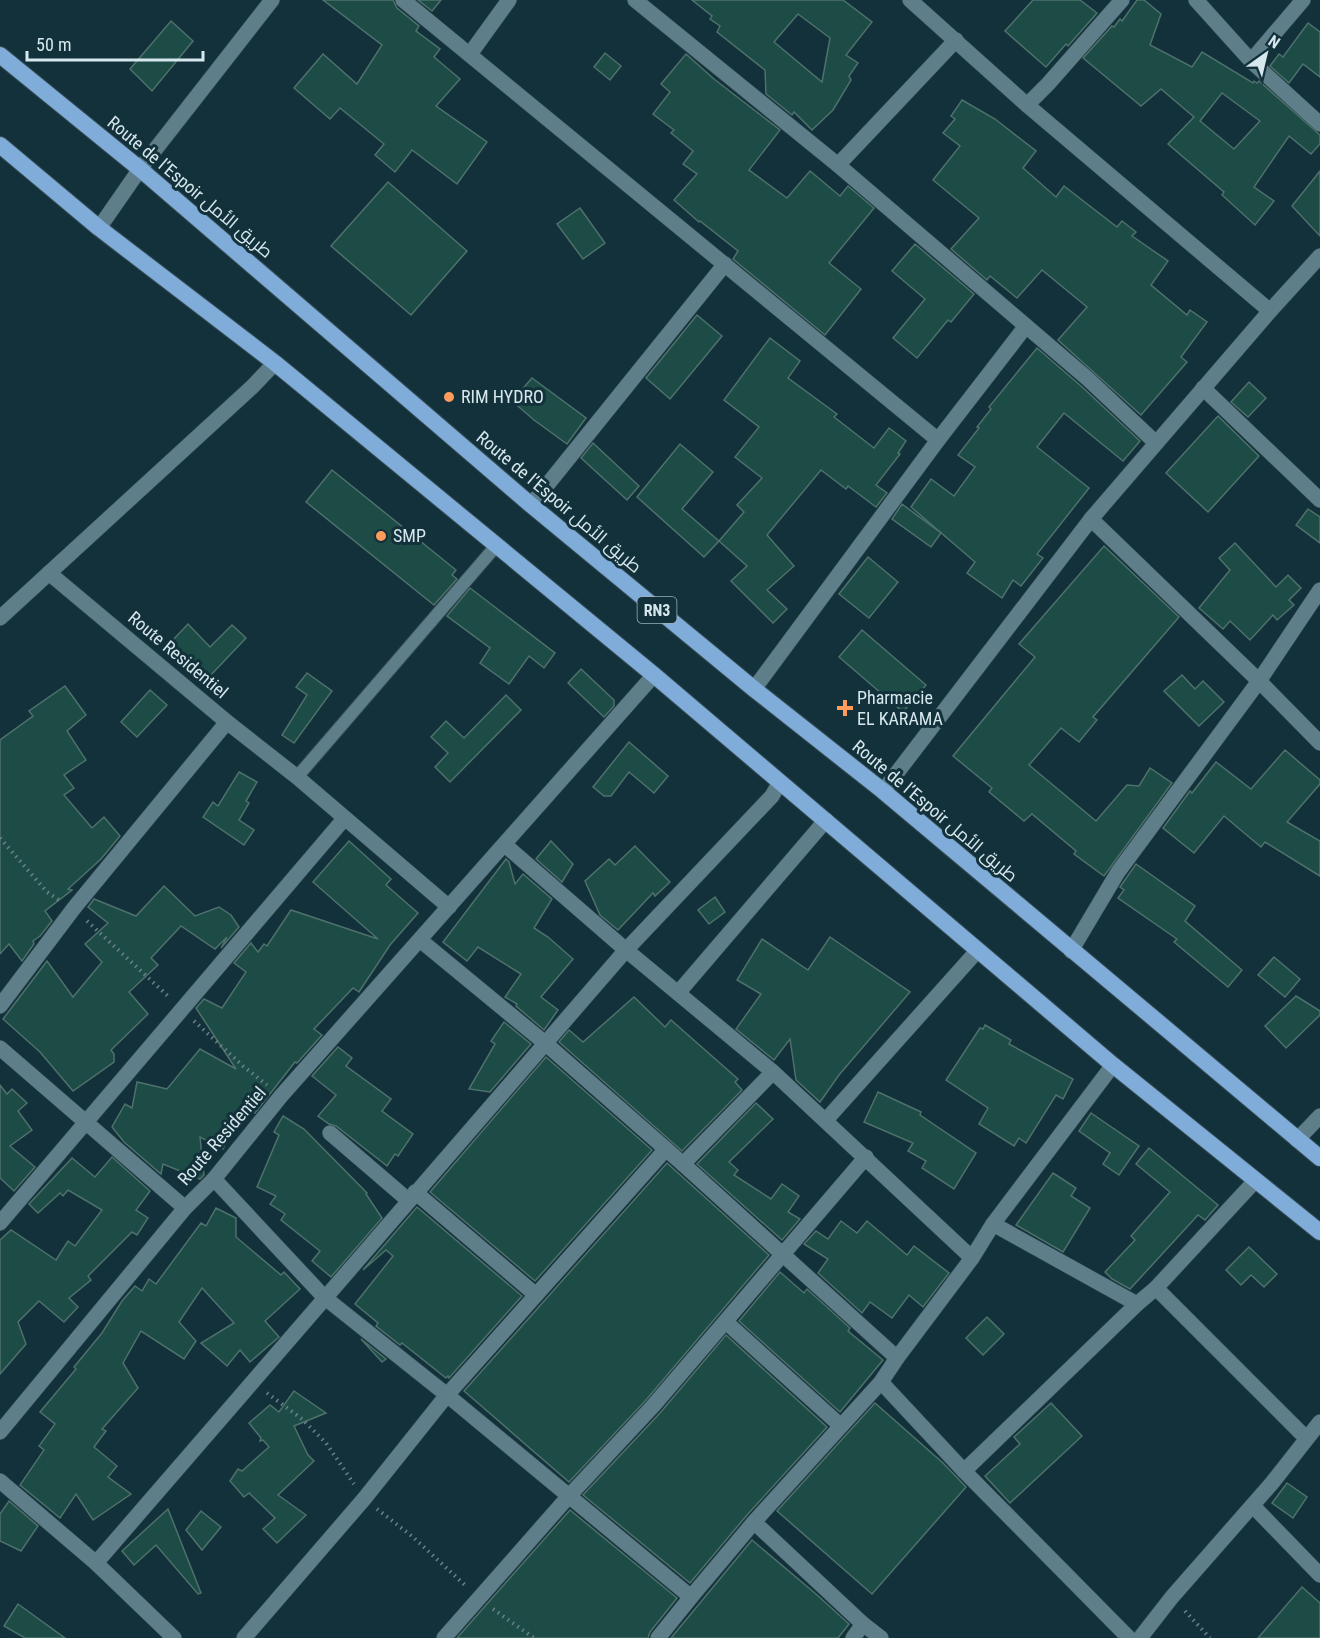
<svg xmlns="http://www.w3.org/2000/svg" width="1320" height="1638" viewBox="0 0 1320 1638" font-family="'Roboto Condensed',Cairo,sans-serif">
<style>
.building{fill:#1d4b46;stroke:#4e716c;stroke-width:1.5;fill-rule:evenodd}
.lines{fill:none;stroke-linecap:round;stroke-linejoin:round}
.service-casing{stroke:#384f56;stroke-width:14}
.minor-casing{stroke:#384f56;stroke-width:16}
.trunk-casing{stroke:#384f56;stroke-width:18}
.path{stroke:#698289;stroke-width:4;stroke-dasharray:1.5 4.5;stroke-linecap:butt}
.service{stroke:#5e7e89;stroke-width:12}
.minor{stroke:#5e7e89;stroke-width:15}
.trunk{stroke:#80acda;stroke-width:16}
.poi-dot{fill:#ff9b5b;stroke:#12313a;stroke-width:2}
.labels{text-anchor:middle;stroke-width:6;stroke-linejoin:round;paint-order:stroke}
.shield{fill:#12313a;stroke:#9bb0b7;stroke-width:1.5}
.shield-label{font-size:16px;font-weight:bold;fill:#d6e7ed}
.street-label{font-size:18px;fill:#d6e7ed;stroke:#12313a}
.poi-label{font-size:18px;fill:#d6e7ed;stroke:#12313a;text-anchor:start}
</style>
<rect width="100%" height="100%" fill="#12313a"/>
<!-- building -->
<g class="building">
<path d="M323,0h70l4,8 22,18 -3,5 24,18 -6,8 26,22 -24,27 51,36 -30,42 -45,-34 -17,22 -20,-17 9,-11 -44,-36 -10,11 -36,-31 29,-34 34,30 25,-39z"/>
<path d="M418,0h23l-9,11z"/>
<path d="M692,0h151l29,22 -26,33 12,8 -9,13 2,4 -18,30 -21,20 -18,-18 -2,3 -26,-21 -1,-24 -48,-38 3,-6 -10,-7 2,-3zM798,14l32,24 -8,44 -48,-40z"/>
<path d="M1033,0h47l17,13 -29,33 -2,-2 -20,23 -41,-36z"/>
<path d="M1137,0h7l17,14 -11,31 42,22 10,-15 51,31 1,-2 3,2 2,-2 61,54v9l-9,10 -22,-18 -35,51 20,14 -19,24 -33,-30 2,-3 -56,-48 26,-27 -33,-28 -20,17 -58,-48 29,-32 2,1 6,-8 2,2zM1222,93l38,28 -26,28 -34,-28z"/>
<path d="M171,21l22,20 -41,50 -22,-22z"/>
<path d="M1308,23l12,9v45l-17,-13 -14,19 -19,-17 9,-12 4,3z"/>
<path d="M605,53l16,13 -11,14 -16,-13z"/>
<path d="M686,54l28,25 66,51 -31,40 38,28 23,-27 30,25 8,-10 26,22 -45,55 32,26 -36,46 -92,-76 5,-8 -38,-30 -1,1 -25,-22 23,-26 -14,-10 10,-13 -22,-18 3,-3 -21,-16 17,-22 -9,-8z"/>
<path d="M962,100l33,19 41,32 -13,17 33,29 8,-11 53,41 5,-6 14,11 -4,4 36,25 -17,24 36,30 3,-5 17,12 -26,35 6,5 -46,53 -83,-75 29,-33 -45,-37 -25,28 -27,-22 -3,4 -36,-31 28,-31 -46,-38 27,-34 -17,-13 12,-14 -4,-3z"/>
<path d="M1320,171v65l-28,-30z"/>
<path d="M388,182l79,69 -56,64 -80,-69z"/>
<path d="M580,208l25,35 -22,16 -26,-35z"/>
<path d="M915,244l59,50 -23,28 -3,-2 -31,38 -24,-20 32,-39 -33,-28z"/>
<path d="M697,315l25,21 -52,63 -24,-21z"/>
<path d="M770,338l30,23 -12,17 49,36 -3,3 40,31 15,-20 17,13 -8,12 2,1 -24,31 11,8 -11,14 -28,-21 -2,3 -25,-19 -54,65 27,31 -27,24 20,19 -14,14 -42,-42 16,-15 -28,-25 25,-29 -7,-7 25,-27 -27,-21 24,-30 -35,-27z"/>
<path d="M1037,348l44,38 59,55 -17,20 -59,-48 -27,34 52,41 -52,66 6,4 -22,28 -8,-6 -11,18 -35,-25 8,-11 -64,-55 20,-28 23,17 21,-29 -17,-12 21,-27 -2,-1 14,-18 -2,-2z"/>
<path d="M532,378l54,40 -19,26 -33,-24 -22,-19z"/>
<path d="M1249,382l17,16 -18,19 -17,-15z"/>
<path d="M1218,416l41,40 -51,56 -42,-39z"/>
<path d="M593,443l46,43 -12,14 -46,-42z"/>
<path d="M680,444l33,28 -31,37 37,32 -15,16 -67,-60z"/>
<path d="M332,470l124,100 -4,5 5,4 -23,26 -128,-103z"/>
<path d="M902,504l39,29 -10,14 -39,-28z"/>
<path d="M1308,509l12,8v26l-24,-18z"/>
<path d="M1235,543l41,44 12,-12 13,13 -12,12 5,5 -17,15 -4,-5 -23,25 -20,-19 -7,8 -24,-21 31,-38 -11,-12z"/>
<path d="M1104,546l75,71 -86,100 4,3 -18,22 -18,-14 -32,37 67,56 31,-36 12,1 11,-18 22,15 -68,93 -30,-22 2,-3 -44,-37 -8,7 -35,-29 3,-4 -39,-32 82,-99 -16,-13z"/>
<path d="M868,557l30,25 -29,36 -30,-24z"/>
<path d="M470,588l85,65 -11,15 -15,-12 -20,28 -29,-21 10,-15 -43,-32z"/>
<path d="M188,624l22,23 22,-22 14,13 -38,40 -37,-36z"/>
<path d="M862,630l64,55 -23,27 -64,-55z"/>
<path d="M581,669l33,31v6l-10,11 -36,-34z"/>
<path d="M307,673l25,18 -38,52 -12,-8 25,-40 -11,-8z"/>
<path d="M1182,675l13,14 8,-8 21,21 -25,24 -35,-35z"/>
<path d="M65,686l21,29 -19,16 19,29 -22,15 10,13 -10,7 28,33 12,-11 16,19 -19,23 -33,30 4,1 -27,21 7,10 -12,15 -7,5 1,3 -12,17 -13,-17 -9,10v-214l33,-24 -4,-5z"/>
<path d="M150,690l17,15 -30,32 -16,-15z"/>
<path d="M506,695l15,15 -71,72 -15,-15 13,-14 -17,-16 15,-16 18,17z"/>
<path d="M629,742l39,34 -14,17 -25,-21 -18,24h-7l-11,-9z"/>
<path d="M1285,750l35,30v4l-33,38 33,19v35l-55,-34 -4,5 -37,-31 -30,37 -31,-25 27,-37 2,2 24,-31 35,27z"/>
<path d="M239,772l18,10 -11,19 3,2 -10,17 15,10 -10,15 -41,-28 10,-15 5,4z"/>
<path d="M349,841l42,38 -5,6 32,28 -28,32 -31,47 -6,-4 -39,41 8,6 -25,28 -2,-1 -40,51 -11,-6 -21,42 -23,-12 4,38 -4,4 -37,-15 -2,10 -37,-32 -12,-15 13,-23 7,4 5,-26 30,7 33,-40 36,20 -40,-61 8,-9 18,9 24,-36 -12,-9 17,-20 7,9 6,-8 3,2 24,-36 87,29 -65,-57z"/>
<path d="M551,841l22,23 -11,18 -26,-23z"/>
<path d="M635,846l35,36 -15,14 -2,-3 -35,37 -18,-15 -15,-34 24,-22 6,6z"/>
<path d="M506,859l3,3 6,22 8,-10 29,25 -18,29 14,9 25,22 -32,38 17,13 -14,20 -28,-24 1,-2 -12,-7 16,-23 -43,-27 -11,14 -24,-19z"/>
<path d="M1136,864l59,42 -10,15 57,49 -14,17 -54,-45 3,-3 -59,-41 6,-8 -4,-3z"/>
<path d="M164,886l31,30 24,-9 12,8 8,12 -18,21 6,-11 -12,12 -34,-23 -30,32 7,7 -29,27 19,22 -37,36 3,4v8l-41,29 -33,-39 -37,-33 44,-58 26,36 29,-35 -17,-18 23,-21 -20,-16 6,-8 42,17z"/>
<path d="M715,897l10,15 -16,12 -11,-14z"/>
<path d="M830,937l80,55 -71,83 -19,27 -24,-22 -6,-41 -16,21 -38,-31 25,-35 -24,-14 25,-41 46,31z"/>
<path d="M1274,957l26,22 -15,18 -27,-22z"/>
<path d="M1296,996l24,15v4l-34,33 -21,-22z"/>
<path d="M634,997l31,30 6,-7 67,59 -3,3 7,8 -60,61 -123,-109 10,-12 14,12z"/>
<path d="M504,1022l27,22 -41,48 -21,-3 26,-45 -4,-3z"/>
<path d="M985,1025l26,15 -2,4 64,35 -10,20 -7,-4 -30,48 -7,-5 -5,8 -35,-22 9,-16 -42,-28 34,-52 3,1z"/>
<path d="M338,1047l14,11 -6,8 45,33 -9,12 31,23 -15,22 -3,-2 -8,12 -51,-40 -7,-2 -11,-8 18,-21 -24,-19z"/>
<path d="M546,1057l106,93 -117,131 -105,-89z"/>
<path d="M0,1085l7,9 5,-5 15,14 -9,8 14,19 -22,16 25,21 -21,24 -14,-13z"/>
<path d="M878,1092l43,20 -1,3 56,38 -22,36 -32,-21 4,-7 -18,-10 5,-8 -49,-21z"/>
<path d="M756,1103l17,16 -44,43 9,8 -4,5 37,24 11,-15 17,12 -11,16 12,7 -18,21 -85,-76z"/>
<path d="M1091,1113l48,33 -20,29 -16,-11 7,-11 -31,-22z"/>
<path d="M283,1116l21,13 63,64 -1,1 16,24 -51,59 -19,-16 8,-10 -39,-31 4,-6 -15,-10 6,-8 -19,-9 22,-52 -5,-3z"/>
<path d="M1149,1148l69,57 -13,15 -7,-5 -68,74 -18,-10 -7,-7 30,-32 -4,-4 39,-44 -34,-28z"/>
<path d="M112,1157l38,34 -14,19 12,8 -11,17 -5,-3 -44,44 3,4 -22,18 9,9 -14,15 -25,-21 -21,21 8,22 -26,30v-134l11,-10 45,30 12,-19 7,5 27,-36 -34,-20 -5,6 -3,-3 -22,20 -9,-9 43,-46 23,19z"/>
<path d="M667,1163l102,92 -123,145 -77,82 -105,-91z"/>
<path d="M1053,1173l23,15 -5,8 19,12 -27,44 -47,-27z"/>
<path d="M417,1207l105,89 -73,82 -1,-2 -2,2 -44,-35 -2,2 -24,-19 2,-3 -23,-19 38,-48 -7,-6 -23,20z"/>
<path d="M216,1208l20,10v19l45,38 3,-3 16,17 -35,32 14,16 -29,25 -10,-12 -13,16 -26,-23 33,-20 -32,-35 -23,34 17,19 -12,18 -43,-28 -18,32 15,25 -36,41 4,2 -12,16 23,19 -9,11 23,17 -38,26 -17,-26 -16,24 -40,-33 24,-35 -5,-4 16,-22 -15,-12 36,-43 -2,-2 28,-34 20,-32 13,-15 7,5 7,-12 7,5 45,-61 5,3z"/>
<path d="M841,1221l16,12 10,-12 40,34 7,-9 35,27 -26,34 -14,-12 -17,23 -22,-16 -8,11 -44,-40 10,-14 -24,-15 12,-13 12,8z"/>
<path d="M1249,1247l28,27 -13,13 -13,-12 -10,10 -15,-15z"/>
<path d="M780,1272l24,21 3,-4 43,39 -2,3 35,29 -43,52 -101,-91z"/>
<path d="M987,1317l17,17 -21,21 -17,-17z"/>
<path d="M726,1335l101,92 -80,88 -57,68 -107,-88 77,-82z"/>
<path d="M361,1339l25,20 -4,3z"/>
<path d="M294,1391l32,22 -32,13 14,29 6,6 -36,34 28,20 -29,28 -14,-14 12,-11 -26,-25 -5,4 -14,-16 8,-12 4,2 27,-24 -6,-7 -3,1 1,-3 -12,-15 21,-18 9,7z"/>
<path d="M875,1403l68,60 23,24 -94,107 -95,-83z"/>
<path d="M1051,1403l31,33 -72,67 -25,-27 35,-32 -6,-7z"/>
<path d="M1287,1483l20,14 -14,21 -21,-15z"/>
<path d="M9,1501l29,25 -17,25 -21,-10v-27z"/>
<path d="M168,1509l33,84 -3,1 -42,-49 -22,20 -12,-14z"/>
<path d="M570,1510l107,88 -27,34 -2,6h-191z"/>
<path d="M201,1511l20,16 -19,23 -16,-20z"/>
<path d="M752,1540l64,54 33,30 -11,14h-167z"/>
<path d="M1302,1587l18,16v35h-62z"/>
<path d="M18,1604l47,34h-40l-21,-12z"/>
</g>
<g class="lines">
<defs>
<path id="service" d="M297,777l199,-231"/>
<g id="minor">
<path d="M403,0l535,440"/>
<path d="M635,0l203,165 250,214 68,64"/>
<path d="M910,0l117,105 243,206"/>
<path d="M1196,0l55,61"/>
<path d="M1303,0l-52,61 69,63"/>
<path d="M470,54l39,-54"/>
<path d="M1027,105l21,-21 74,-84"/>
<path d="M838,165l118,-125"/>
<path d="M99,228l41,-59 132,-169"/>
<path d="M1203,388l117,112"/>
<path d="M531,505l194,-241"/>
<path d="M1091,519l168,162 61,62"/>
<path d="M49,573l178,149 70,55 152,130"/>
<path d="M0,618l252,-231 23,-24"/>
<path d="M754,689l184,-249 88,-114"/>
<path d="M883,791l208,-272 179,-208 50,-55"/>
<path d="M505,845l121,105 147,122 199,186 21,-34 120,-159"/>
<path d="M420,940l125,103 138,121 214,194 75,-100"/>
<path d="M1071,951l47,-79 141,-191 61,-91"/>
<path d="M678,993l148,-173"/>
<path d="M0,1006l74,-98 153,-186"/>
<path d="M0,1048l185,160 29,-29 67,-83 373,-421"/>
<path d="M826,1120l152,-170"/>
<path d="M330,1133l78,67"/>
<path d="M1297,1140l23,-24"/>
<path d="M683,1164l90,-92"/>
<path d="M214,1179l110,118 123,98 244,202 63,-75 127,-140 16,-24"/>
<path d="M415,1192l121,103"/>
<path d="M0,1223l344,-404"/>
<path d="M993,1224l144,80"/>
<path d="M1156,1288l150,150"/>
<path d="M726,1322l115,104"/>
<path d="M881,1382l83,89 165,167"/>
<path d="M0,1432l185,-224"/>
<path d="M964,1471l173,-167 19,-16 99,-107"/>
<path d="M0,1481l96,82 78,75"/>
<path d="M1253,1506l67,69"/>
<path d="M754,1522l109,102 18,14"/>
<path d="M96,1563l530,-613 146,-154 8,-14"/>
<path d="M244,1638l120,-139 83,-104 219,-246"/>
<path d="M444,1638l125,-142 84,-90 213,-249"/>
<path d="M658,1638l33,-41"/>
<path d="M853,1638l10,-14"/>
<path d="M1140,1638l32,-41 100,-114 48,-61"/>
</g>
<g id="trunk">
<path d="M0,55l140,114 391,336 223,184 129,102 437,367"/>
<path d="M0,145l99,83 176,135 379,312 459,390 207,167"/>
</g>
</defs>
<!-- service casing -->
<use href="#service" class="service-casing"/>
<!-- minor casing -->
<use href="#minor" class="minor-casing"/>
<!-- trunk casing -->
<use href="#trunk" class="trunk-casing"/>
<!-- path -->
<g class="path">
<path d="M0,838l47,54 12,8"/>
<path d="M87,921l82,76"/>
<path d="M194,1021l49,45 24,19"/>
<path d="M267,1393l35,26 24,24 28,41"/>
<path d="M377,1509l36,28 54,50"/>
<path d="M493,1609l41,29"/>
<path d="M1185,1611l25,27"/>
</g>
<!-- service -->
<use href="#service" class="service"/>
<!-- minor -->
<use href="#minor" class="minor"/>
<!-- trunk -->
<use href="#trunk" class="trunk"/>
</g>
<!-- markers -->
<g class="poi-dot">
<circle cx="449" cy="397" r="6"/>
<circle cx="381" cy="536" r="6"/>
<path d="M842 699h6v6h6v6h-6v6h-6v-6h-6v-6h6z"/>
</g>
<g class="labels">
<!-- shield labels -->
<rect class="shield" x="637.5" y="597" width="39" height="26" rx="4.5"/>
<g class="shield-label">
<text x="657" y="616">RN3</text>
</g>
<!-- street labels -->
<g class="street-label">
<text transform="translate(190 187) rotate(40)" y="6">Route de l’Espoir طريق الأمل</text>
<text transform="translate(559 502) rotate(40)" y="6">Route de l’Espoir طريق الأمل</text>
<text transform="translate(178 655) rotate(40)" y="6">Route Residentiel</text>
<text transform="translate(935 811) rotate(40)" y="6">Route de l’Espoir طريق الأمل</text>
<text transform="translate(222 1136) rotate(-49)" y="6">Route Residentiel</text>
</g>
<!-- poi labels -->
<g class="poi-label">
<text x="461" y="403">RIM HYDRO</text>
<text x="393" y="542">SMP</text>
<text x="857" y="704">Pharmacie<tspan x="857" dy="21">EL KARAMA</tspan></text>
</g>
</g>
<!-- north arrow -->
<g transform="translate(1266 54) rotate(34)" stroke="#12313a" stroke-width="4.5" paint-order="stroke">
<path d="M0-4.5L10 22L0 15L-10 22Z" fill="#d6e7ed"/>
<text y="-9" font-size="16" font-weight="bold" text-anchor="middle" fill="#d6e7ed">N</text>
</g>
<!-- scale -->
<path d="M27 51v9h176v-9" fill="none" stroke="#d6e7ed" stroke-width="3"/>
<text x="36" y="51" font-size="18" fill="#d6e7ed" stroke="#12313a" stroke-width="4.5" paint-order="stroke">50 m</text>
</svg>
